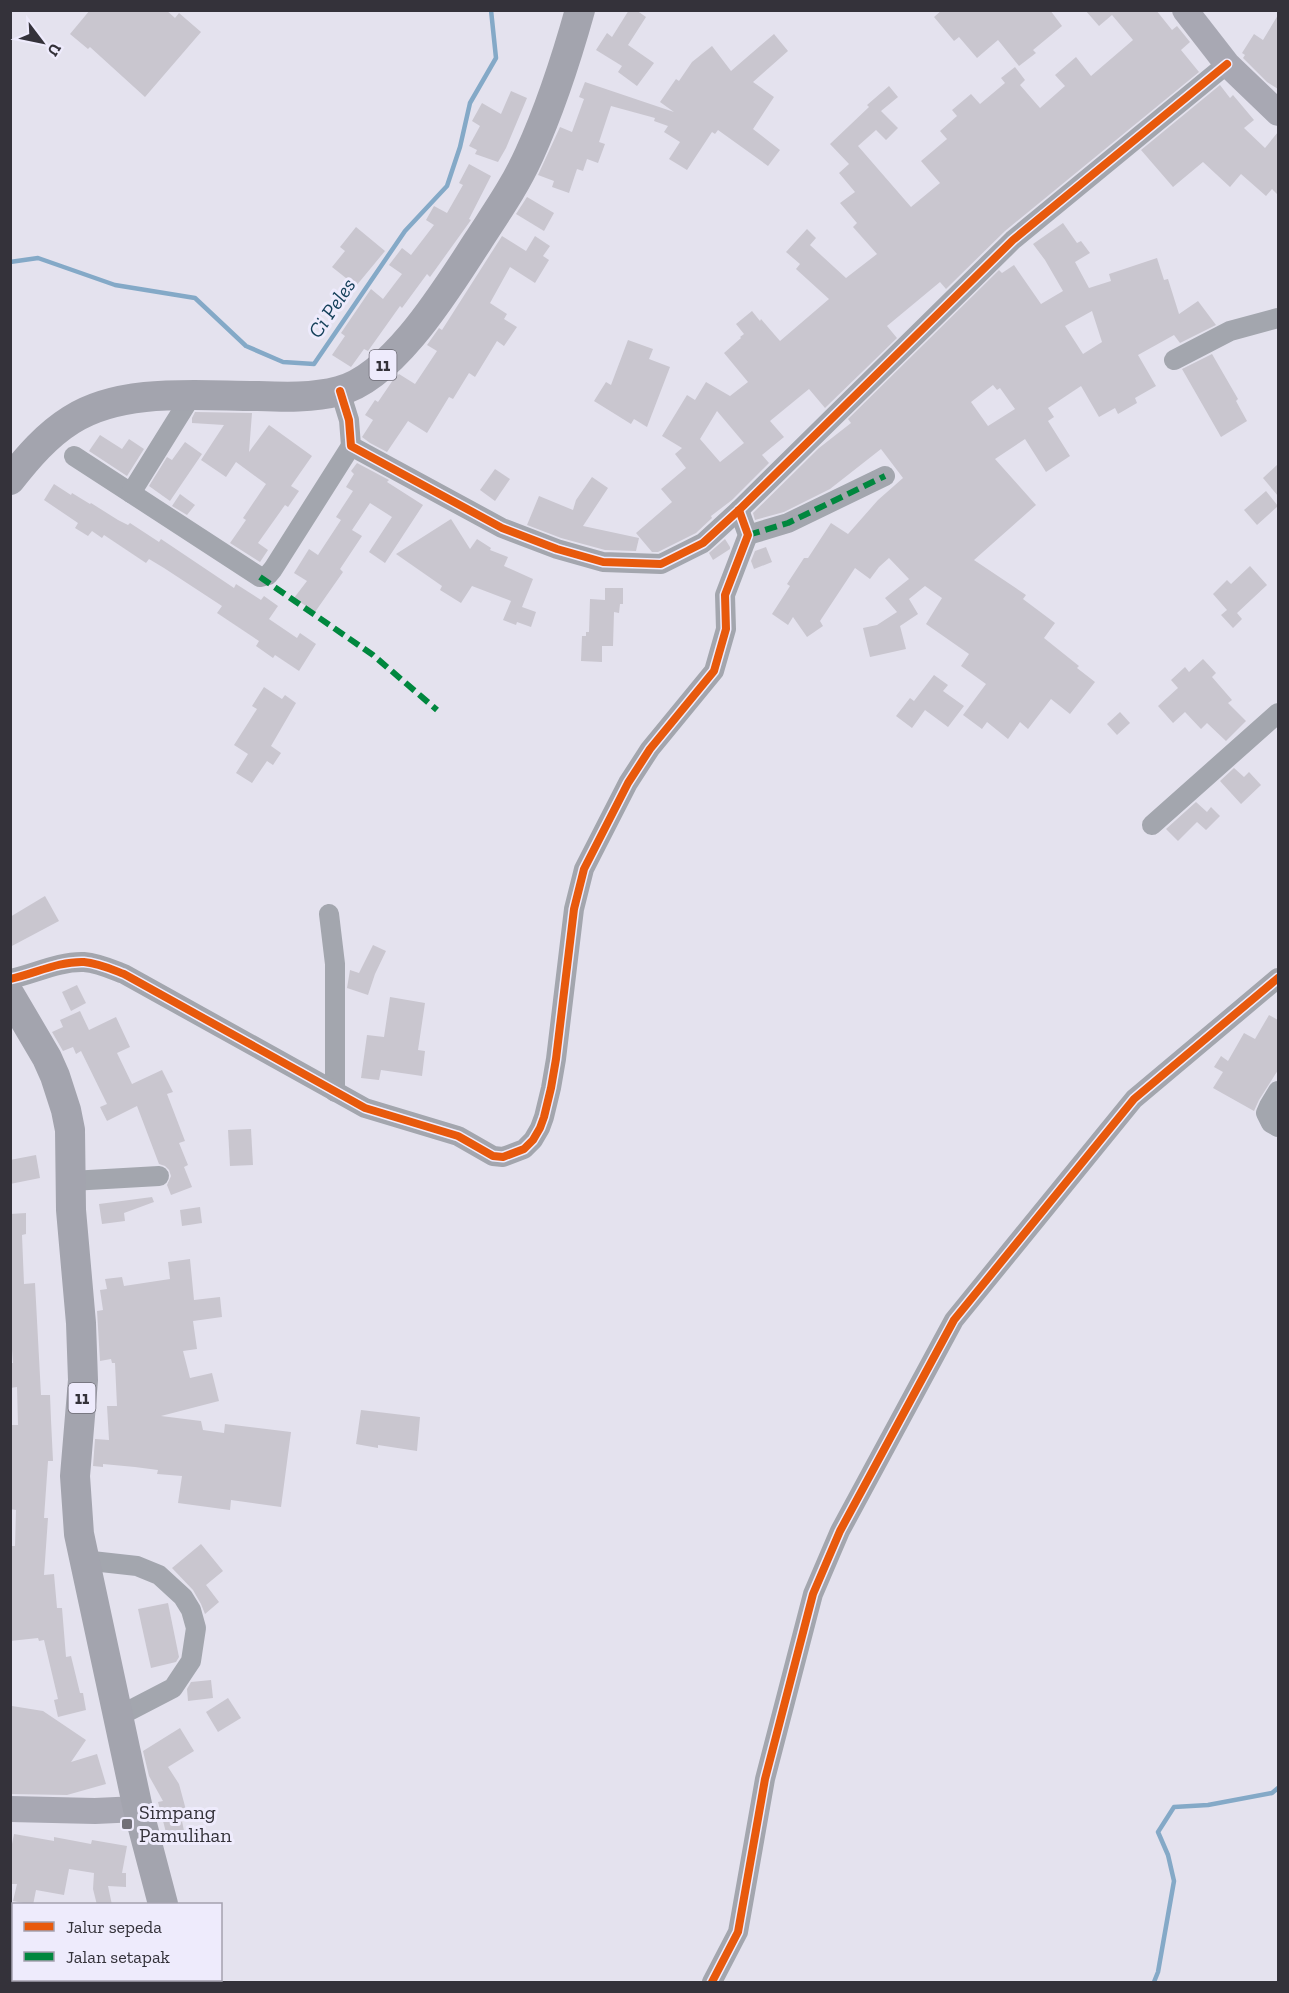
<svg xmlns="http://www.w3.org/2000/svg" width="1289" height="1993" viewBox="0 0 1289 1993" font-family="'Zilla Slab',serif">
<style>
.lines{fill:none;stroke-linecap:round;stroke-linejoin:round}
.stream{stroke:#84a9c7;stroke-width:4.5}
.building{fill:#c9c6cf;fill-rule:evenodd}
.minor{stroke:#a3a6ae;stroke-width:20}
.major{stroke:#a8a8b3;stroke-width:26}
.highway{stroke:#a3a4ae;stroke-width:30}
.quiet{stroke:#00873e;stroke-width:6;stroke-dasharray:12 6;stroke-linecap:butt}
.cycleway-casing{stroke:#eeebfc;stroke-width:11}
.cycleway{stroke:#e8590c;stroke-width:8}
.poi-dot{fill:#727079;stroke:#eeebfc;stroke-width:2}
.labels{text-anchor:middle;stroke-width:6;stroke-linejoin:round;paint-order:stroke}
.shield{fill:#eeebfc;stroke:#6c6a74;stroke-width:1.5}
.shield-label{font-size:18px;font-weight:bold;fill:#34323a}
.poi-label{font-size:20px;fill:#34323a;stroke:#eeebfc;text-anchor:start}
.water-label{font-size:21px;font-style:italic;fill:#15405a;stroke:#eeebfc}
</style>
<rect width="100%" height="100%" fill="#e4e2ee"/>
<g class="lines">
<!-- stream -->
<g class="stream">
<path d="M10,262l28,-4 77,27 80,13 51,48 37,16 31,2 91,-133 42,-45 13,-39 10,-44 26,-45 -5,-48"/>
<path d="M1154,1982l4,-10 16,-91 -6,-26 -10,-23 16,-25 34,-2 64,-12 6,-5"/>
</g>
</g>
<!-- building -->
<g class="building">
<path d="M90,10h76l9,8 4,-5 22,19 -56,65 -55,-50 -2,2 -18,-15z"/>
<path d="M629,10h7l10,7 -18,28 26,18 -17,23 -19,-14 4,-6 -26,-16 11,-17 5,4z"/>
<path d="M942,10h108l12,16 -29,24 3,3 -17,13 -21,-26 -21,18 -18,-21 -5,4 -20,-24z"/>
<path d="M1085,10h71l16,20 5,-4 13,16 -9,8 18,22 -194,159 -59,58 -6,-7 -53,44 10,12 -72,70 -16,-19 -39,32 14,16 -22,18 7,8 -37,37 -21,16 1,2 -16,15 -38,19h-6l-16,-19 36,-31 -11,-13 25,-21 -11,-14 7,-6 -20,-12 25,-41 8,5 11,-18 24,14 18,-14 -24,-29 17,-15 -1,-1 4,-3 -8,-10 16,-13 8,10 1,-2 19,22 49,-42 -33,-30 4,-5 -14,-12 21,-23 9,9 -6,7 36,33 31,-24 -24,-27 4,-4 -17,-20 15,-11 -16,-19 10,-9 -19,-20 39,-37 -2,-2 22,-19 9,11 -17,14 17,17 -12,12 -10,-10 -18,16 53,61 29,-24 -19,-22 26,-22 -7,-8 17,-15 -5,-6 19,-16 9,10 25,-21 -4,-5 14,-11 10,13 -5,5 20,23 25,-22 -10,-11 21,-18 15,19 42,-36 -21,-25 -13,11zM717,411l27,32 -24,19 -20,-23z"/>
<path d="M1278,15v74l-11,-7 -24,-24 2,-3 -3,-2 12,-19 9,6z"/>
<path d="M774,34l14,17 -35,31 21,15 -21,32 27,21 -12,16 -50,-36 -3,4 -3,-2 -25,38 -18,-11 11,-17 -16,-10 4,-6 -14,-5 1,-3 -44,-12 -12,36 6,2 -7,19 -11,-4 -4,12 -6,-2 -8,24 -17,-6 2,-6 -16,-6 22,-48 12,5 12,-33 -5,-2 6,-15 89,30 -14,-10 16,-23 3,2 13,-19 20,-16 19,25z"/>
<path d="M1220,85l10,13 3,-3 21,25 -10,8 21,20 13,-16v63l-6,-6 -6,7 -25,-22 -11,13 -27,-25 -30,25 -32,-37z"/>
<path d="M511,91l16,7 -21,50 -8,14 -23,-8 2,-4 -8,-4 11,-20 -8,-5 10,-18 19,11z"/>
<path d="M469,164l22,12 -22,43 2,1 -41,57 -3,-3 -25,34 -2,-2 -32,45 -4,-2 -13,18 -19,-12 13,-19 -4,-3 30,-44 12,10 19,-25 -13,-9 13,-17 9,7 23,-30 -8,-5 8,-14 13,7 16,-28 -4,-2z"/>
<path d="M527,197l27,16 -10,18 -28,-17z"/>
<path d="M1063,223l14,20 4,-2 9,12 -15,9 14,26 22,-7 -2,-7 48,-16 7,22 4,-1 11,35 19,-13 18,24 -36,18 -6,-8 -36,20 18,31 -21,12 2,5 -19,11 -3,-6 -16,9 -18,-31 -33,22 6,9 -6,4 22,35 -24,16 -21,-33 -30,20 41,46 -62,55 52,35 -3,4 32,24 -11,15 35,28 -2,2 18,14 -25,32 -19,-15 -23,30 -8,-7 -12,17 -21,-17 -5,7 -19,-14 23,-31 -25,-18 8,-12 -43,-30 16,-26 -17,-12 -16,13 9,15 -18,12 6,23 -36,8 -7,-29 14,-3 20,-13 -12,-14 24,-19 -20,-21 -10,9 -9,12 -15,-11 -35,53 3,5 -16,11 -14,-20 -5,8 -16,-11 18,-28 -3,-2 17,-26h4l23,-35 17,11 30,-34 25,-22 -22,-29 -51,40 -46,23 -29,8 -2,-7 66,-65 32,-25 -3,-4 151,-149 3,3 12,-8 27,39 22,-13 -18,-31 -12,-16zM1092,311l10,31 -19,12 -18,-28zM993,385l4,5 3,-2 15,21 -27,17 -17,-24z"/>
<path d="M356,227l29,24 -29,35 -24,-19 13,-16 -5,-4z"/>
<path d="M502,236l24,15 9,-15 15,10 -7,10 6,4 -14,23 -25,-16 -20,36 17,11 -3,5 13,8 -13,19 -7,-5 -22,36 -6,-4 -16,26 -4,-2 -22,36 -19,-12 -21,31 -17,-9 -8,-6 11,-17 -8,-5 10,-15 3,2 15,-22 6,-6 16,10 22,-33 -10,-6 12,-17 3,2z"/>
<path d="M628,340l25,9 -4,10 21,8 -23,60 -13,-8 -3,5 -37,-23 12,-19 5,3z"/>
<path d="M1212,354l26,45 -2,2 11,20 -26,16 -39,-68z"/>
<path d="M195,412l57,1 -3,39 20,-27 43,31 -21,30 8,5 -11,16 -3,-2 -27,38 10,7 -8,12 -30,-19 16,-23 -3,-2 23,-34 -30,-22 -10,15 -25,-17 23,-35 -32,-2v-5z"/>
<path d="M100,435l22,14 7,-10 15,10 -17,27 -38,-25z"/>
<path d="M185,442l17,12 -32,47 -21,-15 18,-29 5,3z"/>
<path d="M357,463l32,17 -2,2 36,23 -38,58 -16,-11 23,-35 -22,-14 -18,27 10,6 -22,33 3,3 -28,40 -21,-14 13,-17 -13,-8 15,-24 9,6 23,-35 -5,-3 17,-26 -7,-4 8,-13 -3,-3z"/>
<path d="M1278,464v32l-15,-18z"/>
<path d="M495,469l15,10 -15,22 -15,-11z"/>
<path d="M592,477l16,11 -25,38 56,12 -3,13 -31,-1 -44,-12 -34,-13 12,-29 34,14 3,-10z"/>
<path d="M54,484l17,11 1,-2 18,11 1,-1 27,17 10,5 2,-2 29,19 2,-3 73,49 2,-4 25,16 3,-4 14,10 -9,13 28,19 3,-5 16,11 -17,27 -24,-16 -2,3 -17,-12 3,-5 -42,-28 5,-7 -58,-38 -15,-9 -3,4 -42,-28 -2,3 -10,-7 -4,5 -13,-8 3,-5 -34,-23z"/>
<path d="M1266,491l12,15 -21,19 -13,-15z"/>
<path d="M180,494l15,11 -8,10 -15,-9z"/>
<path d="M451,519l19,30 7,-10 14,9 -1,2 18,7 -4,9 29,13 -11,28 14,5 -5,15 -14,-5 -1,3 -13,-5 8,-19 -39,-15 -11,17 -21,-13 2,-4 -46,-32z"/>
<path d="M725,539l5,8v2l-17,11 -4,-7z"/>
<path d="M766,547l6,15 -18,7 -3,-8 4,-10z"/>
<path d="M1250,566l17,19 -30,28 5,6 -9,9 -12,-13 6,-5 -14,-16 14,-14 4,4z"/>
<path d="M605,588h18v16h-3l-1,9 -5,-1 -1,34h-11v16l-21,-1 1,-25h4v-4h3l1,-33 15,1z"/>
<path d="M1203,659l13,14 -4,4 20,23 -4,3 18,18 -20,20 -19,-18 -6,6 -16,-17 -12,11 -15,-17 20,-18 -7,-8 14,-13 4,5z"/>
<path d="M934,675l14,10 -5,6 21,15 -16,21 -23,-17 -13,18 -16,-12 14,-18 4,3z"/>
<path d="M264,687l18,12 3,-4 11,8 -25,43 10,7 -8,12 -6,-4 -15,22 -16,-10 12,-19 -14,-9 23,-36 -5,-3z"/>
<path d="M1120,712l10,11 -13,12 -10,-11z"/>
<path d="M1234,768l10,9 5,-5 12,13 -20,19 -21,-23z"/>
<path d="M1196,802l11,10 4,-5 9,9 -14,14 -9,-8 -19,19 -12,-12z"/>
<path d="M45,896l14,25 -49,26v-30z"/>
<path d="M373,945l13,6 -11,23 -7,21 -21,-7 3,-18 9,3z"/>
<path d="M77,985l9,18 -15,8 -9,-19z"/>
<path d="M390,997l35,6 -7,47 7,1 -3,25 -41,-6 -2,10 -18,-2 6,-43 17,2z"/>
<path d="M80,1011l9,19 27,-13 14,30 -13,6 15,31 30,-14 11,22 -6,2 18,47 -6,2 9,22 -4,2 8,20 -21,8 -4,-10 4,-9 -2,-6 -4,-4 -6,-2 -22,-58 -30,15 -7,-14 7,-3 -26,-53 -5,3 -3,-7 -10,4 -11,-19 11,-5 -3,-7z"/>
<path d="M1269,1015l9,5v50l-19,30 -5,11 -41,-23 10,-16 -9,-5 7,-11 7,5 16,-28 11,6z"/>
<path d="M251,1129l2,36 -23,1 -2,-36z"/>
<path d="M36,1155l4,23 -30,6v-24z"/>
<path d="M152,1197l2,5 -30,11 1,8 -23,3 -3,-20z"/>
<path d="M200,1207l2,16 -20,3 -2,-16z"/>
<path d="M26,1213v21l-4,1 2,49 11,-1 6,112h9l1,25 2,41h-5l-4,57h4l-4,57 10,-1 3,34h5l4,49 5,-1 9,37h3l3,17 -28,7 -4,-17 4,-1 -14,-59 -5,1 -1,-3 -28,3v-95h5l1,-36 -6,-1v-84h8l-1,-38 -7,1v-25h3l-3,-42v-107z"/>
<path d="M190,1259l4,41 26,-3 2,20 -29,4 4,28 -14,2 7,27 22,-5 7,28 -58,15 40,5 2,9 21,3 1,-9 66,8 -10,75 -50,-7 -1,10 -52,-7 4,-27 -25,-2 1,-4 -23,-3 -32,-3v3l-10,-1 2,-27 14,1 -2,-34h10l-2,-43h-3l-1,-4 -11,2 -3,-50 6,-1 -3,-20 7,-1 -2,-10 17,-2 2,9 46,-7 -2,-17z"/>
<path d="M361,1410l59,7 -3,34 -39,-6v3l-22,-4z"/>
<path d="M201,1544l22,27 -17,14 13,17 -14,12 -4,-10 -8,-14 -21,-22z"/>
<path d="M168,1603l11,54 -3,5 -25,6 -13,-59z"/>
<path d="M211,1680l2,18 -25,3 -1,-12 4,-7z"/>
<path d="M228,1698l13,20 -23,14 -12,-20z"/>
<path d="M12,1706l31,5 43,29 -15,22 26,-8 9,30 -39,11 -57,-1z"/>
<path d="M180,1728l14,23 -26,16 11,17 7,26 -6,1 5,25 -17,4 -10,-38 5,-1 -14,-25 -6,-25z"/>
<path d="M14,1834l40,7v-4l37,7 1,-4 35,6 -5,27h4v14l-18,-1 4,19h-15l-4,-16 1,-16 -25,-4 -5,26 -28,-5 -3,15 -20,-4 4,-17h-7v-30z"/>
</g>
<g class="lines">
<!-- minor -->
<g class="minor">
<path d="M1174,360l56,-29 48,-13"/>
<path d="M340,391l9,29 2,26 151,82 55,21 46,13 58,2 42,-21 36,-33 274,-270 214,-176"/>
<path d="M74,456l186,121 8,-2 5,-6 78,-123"/>
<path d="M131,493l61,-98"/>
<path d="M748,535l40,-12 97,-47"/>
<path d="M1152,825l126,-112"/>
<path d="M329,914l6,50v128"/>
<path d="M10,979c24,-5 49,-18 74,-17 14,1 27,7 40,12l241,134 93,28 35,20 10,1 21,-8 9,-9 7,-12 4,-11 7,-29 5,-29 18,-150 10,-40 44,-86 22,-34 64,-78 12,-42 -1,-34 23,-60 -9,-25"/>
<path d="M1278,1091l-9,15 -3,7 5,10 7,4"/>
<path d="M71,1181l88,-5"/>
<path d="M83,1560l54,6 22,9 24,22 8,13 5,18 -5,33 -18,27 -54,28"/>
<path d="M712,1982l26,-50 27,-153 48,-185 27,-63 114,-211 180,-221 144,-121"/>
</g>
<!-- major -->
<g class="major">
<path d="M1185,10l42,54 51,49"/>
<path d="M10,1809l85,2 43,-2"/>
</g>
<!-- highway -->
<g class="highway">
<path d="M10,480c18,-23 37,-45 61,-60 51,-33 129,-24 187,-24 26,1 55,2 81,-5 55,-14 109,-104 139,-150 18,-28 37,-55 51,-86 21,-46 37,-95 51,-145"/>
<path d="M10,995l37,63 8,18 11,34 4,20 1,80 10,113 2,57 -8,96 4,58 59,275 25,95"/>
<path d="M183,1980l1,2"/>
</g>
<!-- quiet -->
<g class="quiet">
<path d="M748,535l40,-12 97,-47"/>
<path d="M260,577l113,78 64,55"/>
</g>
<defs>
<g id="cycleway">
<path d="M340,391l9,29 2,26 151,82 55,21 46,13 58,2 42,-21 36,-33 274,-270 214,-176"/>
<path d="M10,979c24,-5 49,-18 74,-17 14,1 27,7 40,12l241,134 93,28 35,20 10,1 21,-8 9,-9 7,-12 4,-11 7,-29 5,-29 18,-150 10,-40 44,-86 22,-34 64,-78 12,-42 -1,-34 23,-60 -9,-25"/>
<path d="M712,1982l26,-50 27,-153 48,-185 27,-63 114,-211 180,-221 144,-121"/>
</g>
</defs>
<!-- cycleway casing -->
<use href="#cycleway" class="cycleway-casing"/>
<!-- cycleway -->
<use href="#cycleway" class="cycleway"/>
</g>
<!-- markers -->
<rect class="poi-dot" x="121" y="1818" width="12" height="12" rx="3"/>
<g class="labels">
<!-- shield labels -->
<g class="shield">
<rect x="369.5" y="350" width="27" height="30" rx="4.5"/>
<rect x="68.5" y="1383" width="27" height="30" rx="4.5"/>
</g>
<g class="shield-label">
<text x="383" y="371">11</text>
<text x="82" y="1404">11</text>
</g>
<!-- poi labels -->
<g class="poi-label">
<text x="139" y="1819">Simpang<tspan x="139" dy="23">Pamulihan</tspan></text>
</g>
<!-- water labels -->
<g class="water-label">
<text transform="translate(332 308) rotate(-56)" y="7">Ci Peles</text>
</g>
</g>
<!-- border -->
<rect width="1289" height="1993" fill="none" stroke="#34323a" stroke-width="24"/>
<!-- legend -->
<rect x="12" y="1903" width="210" height="78" fill="#eeebfc" stroke="#a4a1ae" stroke-width="1.5"/>
<rect x="24" y="1922" width="30" height="9" fill="#e8590c" stroke="#a4a1ae" stroke-width="1.5"/>
<text x="66" y="1933" font-size="18" fill="#34323a">Jalur sepeda</text>
<rect x="24" y="1952" width="30" height="9" fill="#00873e" stroke="#a4a1ae" stroke-width="1.5"/>
<text x="66" y="1963" font-size="18" fill="#34323a">Jalan setapak</text>
<!-- north arrow -->
<g transform="translate(42 42) rotate(122)" stroke="#eeebfc" stroke-width="4.5" paint-order="stroke">
<path d="M0-4.5L10 22L0 15L-10 22Z" fill="#34323a"/>
<text y="-9" font-size="16" font-weight="bold" text-anchor="middle" fill="#34323a">U</text>
</g>
</svg>
